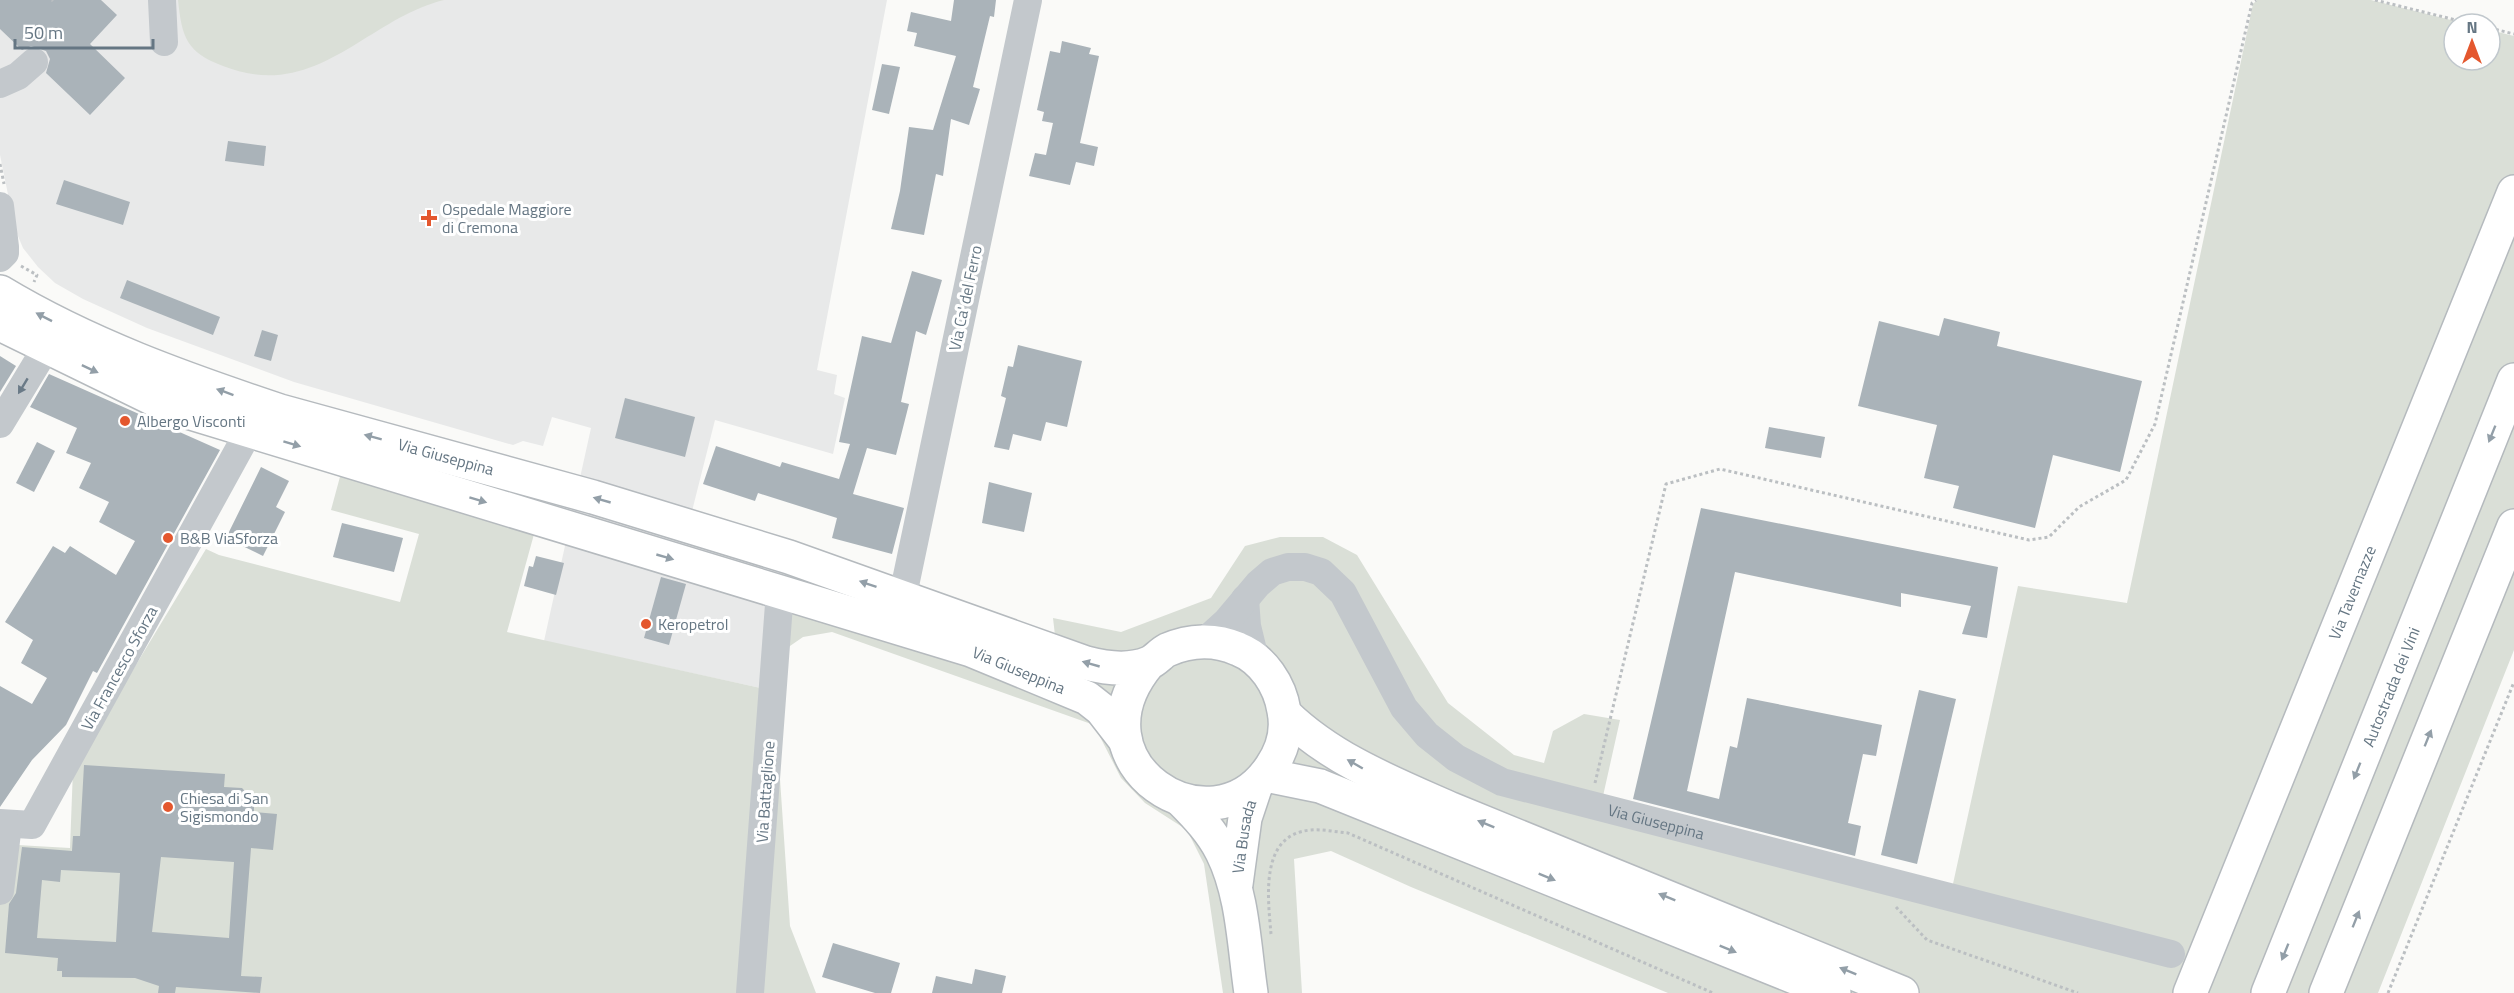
<svg xmlns="http://www.w3.org/2000/svg" width="2514" height="993" viewBox="0 0 2514 993" font-family="'Titillium Web',sans-serif">
<style>
.built{fill:#e8e9e9}
.green{fill:#dadfd7}
.building{fill:#aab3b9;fill-rule:evenodd}
.lines{fill:none;stroke-linecap:round;stroke-linejoin:round}
.major-casing{stroke:#b5babe;stroke-width:36}
.highway-casing{stroke:#b4b9bd;stroke-width:36}
.path{stroke:#bbbfc2;stroke-width:3;stroke-dasharray:3 3;stroke-linecap:butt}
.minor{stroke:#c3c8cc;stroke-width:28}
.major{stroke:#fff;stroke-width:33}
.highway{stroke:#fff;stroke-width:33}
.oneway{fill:#939fa8}
.oneway2{fill:#6a7a87}
.poi-dot{fill:#e4572e;stroke:#fff;stroke-width:2}
.labels{text-anchor:middle;stroke-width:6;stroke-linejoin:round;paint-order:stroke}
.poi-label{font-size:16px;fill:#657683;stroke:#fff;text-anchor:start}
.street-label{font-size:16px;fill:#657683;stroke:#fff}
</style>
<rect width="100%" height="100%" fill="#fafaf8"/>
<!-- built -->
<path class="built" d="M0,0h887l-70,370 20,5 -3,19 11,4 -12,56 -118,-34 -26,103 99,34 -14,134 -230,-50 47,-213 -39,-11 -9,29 -20,-5 -10,4 -219,-63 -147,-54 -64,-29 -28,-16 -17,-16 -15,-19 -8,-19 -15,-74z"/>
<!-- green -->
<g class="green">
<path d="M178,0h266c-78,19 -128,103 -221,66 -37,-14 -41,-29 -45,-66z"/>
<path d="M2257,0h114l96,24h-13v36h36v-30l24,6v614l-136,343h-710l-257,-106 -80,-36 -37,8 8,134h-79l-19,-129 -17,-34 -42,-27 -24,-25 -27,-53 -262,-93 -29,5 -26,18 11,-98 269,96 -4,-35 68,14 90,-34 34,-52 35,-9h43l34,18 91,148 66,52 30,8 9,-32 31,-17 36,6 -19,85 350,88 67,-307 109,17 126,-599z"/>
<path d="M341,473l195,54 -29,105 267,59 16,235 26,67h-816v-149l70,4 3,-79 133,-220 13,6 181,47 19,-68 -88,-24z"/>
</g>
<!-- building -->
<g class="building">
<path d="M0,0h101l16,15 -27,29 35,34 -35,37 -44,-42 4,-14 -4,-8 -15,-5 -9,4 -22,-21z"/>
<path d="M954,0h42l-2,17 -4,-1 -17,71 7,2 -11,36 -18,-6 -8,57 -7,-2 -12,61 -33,-6 9,-38 9,-64 24,3 23,-74 -42,-10 3,-13 -10,-2 4,-19 40,9z"/>
<path d="M1062,41l29,7 -2,6 10,2 -19,87 18,4 -4,19 -18,-4 -6,23 -41,-9 6,-23 11,2 7,-32 -11,-2 2,-9 -7,-2 13,-59 10,2z"/>
<path d="M882,64l18,3 -11,47 -17,-4z"/>
<path d="M228,141l38,5 -2,20 -39,-5z"/>
<path d="M64,180l66,22 -7,23 -67,-21z"/>
<path d="M912,271l30,9 -16,55 -10,-4 -15,71 8,2 -13,51 -29,-7 -14,46 51,14 -12,46 -60,-16 5,-20 -79,-25 -3,8 -52,-17 13,-38 64,21 2,-5 57,17 11,-35 -11,-2 23,-106 29,7z"/>
<path d="M127,280l93,37 -7,18 -93,-37z"/>
<path d="M1944,318l56,14 -3,14 145,35 -22,91 -67,-17 -18,73 -82,-20 6,-22 -35,-8 13,-53 -79,-19 21,-85 60,15z"/>
<path d="M262,330l16,5 -7,26 -17,-5z"/>
<path d="M1018,345l64,16 -15,66 -21,-5 -5,19 -28,-7 -4,16 -15,-3 12,-49 -5,-2 7,-30 5,1z"/>
<path d="M0,356l16,10 -16,26z"/>
<path d="M49,374l171,76 -123,223 -4,-2 -27,54 -34,35 -32,47v-121l32,18 15,-26 -26,-15 12,-23 -28,-18 48,-76 12,7 5,-7 46,29 19,-34 -36,-19 10,-20 -30,-14 12,-25 -25,-10 11,-25 -47,-21z"/>
<path d="M625,398l70,19 -10,40 -70,-19z"/>
<path d="M1769,427l56,10 -4,21 -56,-10z"/>
<path d="M37,442l18,9 -21,41 -18,-9z"/>
<path d="M261,467l28,14 -13,26 9,5 -22,44 -37,-18z"/>
<path d="M989,482l43,11 -8,39 -42,-9z"/>
<path d="M1701,508l297,59 -11,71 -25,-4 9,-28 -70,-13v14l-166,-35 -48,219 32,8 11,-53 7,2 10,-50 135,27 -6,31 -13,-2 -15,69 13,3 -6,30 -222,-57z"/>
<path d="M342,523l61,15 -9,34 -61,-15z"/>
<path d="M536,556l28,7 -8,32 -32,-9 5,-20 4,1z"/>
<path d="M661,577l25,7 -17,61 -25,-7z"/>
<path d="M1919,690l37,9 -39,165 -36,-9z"/>
<path d="M84,765l141,9 -1,13 18,1 12,13v11l23,2 -4,36 -22,-2 -10,128 21,1 -2,16 -84,-6 -1,6h-17l1,-7 -24,-8 -73,-1v-6h-5l1,-13 -53,-5 4,-49 7,-11 6,-46 50,4 1,-15h7zM161,857l73,5 -5,76 -77,-6zM61,870l59,3 -4,69 -79,-4 5,-58 18,2z"/>
<path d="M833,943l67,20 -9,30h-16l-53,-16z"/>
<path d="M975,969l31,7 -4,17h-70l4,-17 36,8z"/>
</g>
<g class="lines">
<defs>
<g id="major">
<path id="s2" d="M0,292c88,53 184,87 280,119l313,86 196,60 297,106c19,5 44,8 63,0 7,-3 12,-10 18,-13 23,-10 48,-11 71,-1 25,10 42,36 46,62 4,20 -2,40 -13,56 -59,90 -206,-4 -122,-104"/>
<path id="s3" d="M0,324l168,82 803,244 116,48 14,11 24,31"/>
<path d="M1285,714c46,45 107,69 166,95l451,184"/>
<path d="M1266,775l54,11 514,207"/>
<path d="M1181,800c16,16 31,32 41,52 21,42 22,94 29,141"/>
<path id="s4" d="M1236,884l9,-66 11,-33"/>
<path id="s5" d="M2190,993l324,-801"/>
</g>
<g id="highway">
<path id="s6" d="M2268,993l246,-613"/>
<path d="M2326,993l188,-467"/>
</g>
</defs>
<!-- major casing -->
<use href="#major" class="major-casing"/>
<!-- highway casing -->
<use href="#highway" class="highway-casing"/>
<!-- path -->
<g class="path">
<path d="M52,0l1,1"/>
<path d="M2375,0l97,24"/>
<path d="M2490,28l24,6"/>
<path d="M0,164l4,20"/>
<path d="M21,266l16,9 -3,7"/>
<path d="M1595,783l71,-299 54,-15 309,71 20,-3 30,-30 47,-27 29,-56 97,-421 4,-3"/>
<path d="M1896,907l31,33 151,53"/>
<path d="M1271,934c-3,-36 -12,-100 40,-104 12,-1 25,2 37,3l365,160"/>
<path d="M2388,993l126,-311"/>
</g>
<!-- minor -->
<g class="minor">
<path d="M162,0l2,42"/>
<path d="M0,84l18,-8 16,-14"/>
<path d="M0,206l5,41v6l-5,5"/>
<path d="M0,424l46,-76"/>
<path d="M903,595l125,-595"/>
<path d="M1245,599l2,27 8,33"/>
<path id="s1" d="M1205,641l21,-19 32,-38 14,-12 16,-5h17l16,5 22,21 61,115 23,27 29,23 46,24 669,172"/>
<path d="M0,823l32,2 217,-394"/>
<path d="M0,891l8,-67"/>
<path d="M750,993l30,-402"/>
</g>
<!-- major -->
<use href="#major" class="major"/>
<!-- highway -->
<use href="#highway" class="highway"/>
</g>
<!-- one-way arrows -->
<defs><path id="oneway-solid" d="M-6-.8H1V-3.2L6.5 0L1 3.2V.8H-6Z" transform="scale(1.5)"/></defs>
<g class="oneway">
<use href="#oneway-solid" transform="translate(44 317) rotate(-153)"/>
<use href="#oneway-solid" transform="translate(90 369) rotate(25)"/>
<use href="#oneway-solid" transform="translate(225 392) rotate(-160)"/>
<use href="#oneway-solid" transform="translate(2492 434) rotate(112)"/>
<use href="#oneway-solid" transform="translate(373 437) rotate(-165)"/>
<use href="#oneway-solid" transform="translate(292 444) rotate(17)"/>
<use href="#oneway-solid" transform="translate(478 500) rotate(17)"/>
<use href="#oneway-solid" transform="translate(602 500) rotate(-164)"/>
<use href="#oneway-solid" transform="translate(665 557) rotate(16)"/>
<use href="#oneway-solid" transform="translate(868 584) rotate(-161)"/>
<use href="#oneway-solid" transform="translate(1091 664) rotate(-164)"/>
<use href="#oneway-solid" transform="translate(2428 738) rotate(-68)"/>
<use href="#oneway-solid" transform="translate(1355 764) rotate(-150)"/>
<use href="#oneway-solid" transform="translate(2357 771) rotate(112)"/>
<use href="#oneway-solid" transform="translate(1486 824) rotate(-158)"/>
<use href="#oneway-solid" transform="translate(1547 877) rotate(22)"/>
<use href="#oneway-solid" transform="translate(1667 897) rotate(-158)"/>
<use href="#oneway-solid" transform="translate(2356 919) rotate(-68)"/>
<use href="#oneway-solid" transform="translate(1728 949) rotate(22)"/>
<use href="#oneway-solid" transform="translate(2285 952) rotate(112)"/>
<use href="#oneway-solid" transform="translate(1848 971) rotate(-158)"/>
</g>
<use class="oneway2" href="#oneway-solid" transform="translate(23 386) rotate(121)"/>
<!-- markers -->
<g class="poi-dot">
<path d="M426 209h6v6h6v6h-6v6h-6v-6h-6v-6h6z"/>
<circle cx="125" cy="421" r="6"/>
<circle cx="168" cy="538" r="6"/>
<circle cx="646" cy="624" r="6"/>
<circle cx="168" cy="807" r="6"/>
</g>
<g class="labels">
<!-- poi labels -->
<g class="poi-label">
<text x="442" y="215">Ospedale Maggiore<tspan x="442" dy="18">di Cremona</tspan></text>
<text x="137" y="427">Albergo Visconti</text>
<text x="180" y="544">B&amp;B ViaSforza</text>
<text x="658" y="630">Keropetrol</text>
<text x="180" y="804">Chiesa di San<tspan x="180" dy="18">Sigismondo</tspan></text>
</g>
<!-- street labels -->
<g class="street-label">
<text transform="translate(965 298) rotate(-78)" y="6">Via Ca' del Ferro</text>
<text dy="6" stroke="none"><textPath href="#s2" startOffset="477">Via Giuseppina</textPath></text>
<text dy="6" stroke="none"><textPath href="#s5" startOffset="432">Via Tavernazze</textPath></text>
<text transform="translate(119 668) rotate(-61)" y="6">Via Francesco Sforza</text>
<text dy="6" stroke="none"><textPath href="#s3" startOffset="1078">Via Giuseppina</textPath></text>
<text dy="6" stroke="none"><textPath href="#s6" startOffset="330">Autostrada dei Vini</textPath></text>
<text transform="translate(765 792) rotate(-86)" y="6">Via Battaglione</text>
<text dy="6" stroke="none"><textPath href="#s1" startOffset="591">Via Giuseppina</textPath></text>
<text dy="6" stroke="none"><textPath href="#s4" startOffset="48">Via Busada</textPath></text>
</g>
</g>
<!-- north arrow -->
<g transform="translate(2472 42)"><circle r="28" fill="#ffffff" stroke="#c1c8cd" stroke-width="1.5"/>
<path d="M0-4.5L10 22L0 15L-10 22Z" fill="#e4572e"/>
<text y="-9" font-size="16" font-weight="bold" text-anchor="middle" fill="#657683">N</text>
</g>
<!-- scale -->
<path d="M15 39v9h138v-9" fill="none" stroke="#657683" stroke-width="3"/>
<text x="24" y="39" font-size="18" fill="#657683" stroke="#ffffff" stroke-width="4.5" paint-order="stroke">50 m</text>
</svg>
